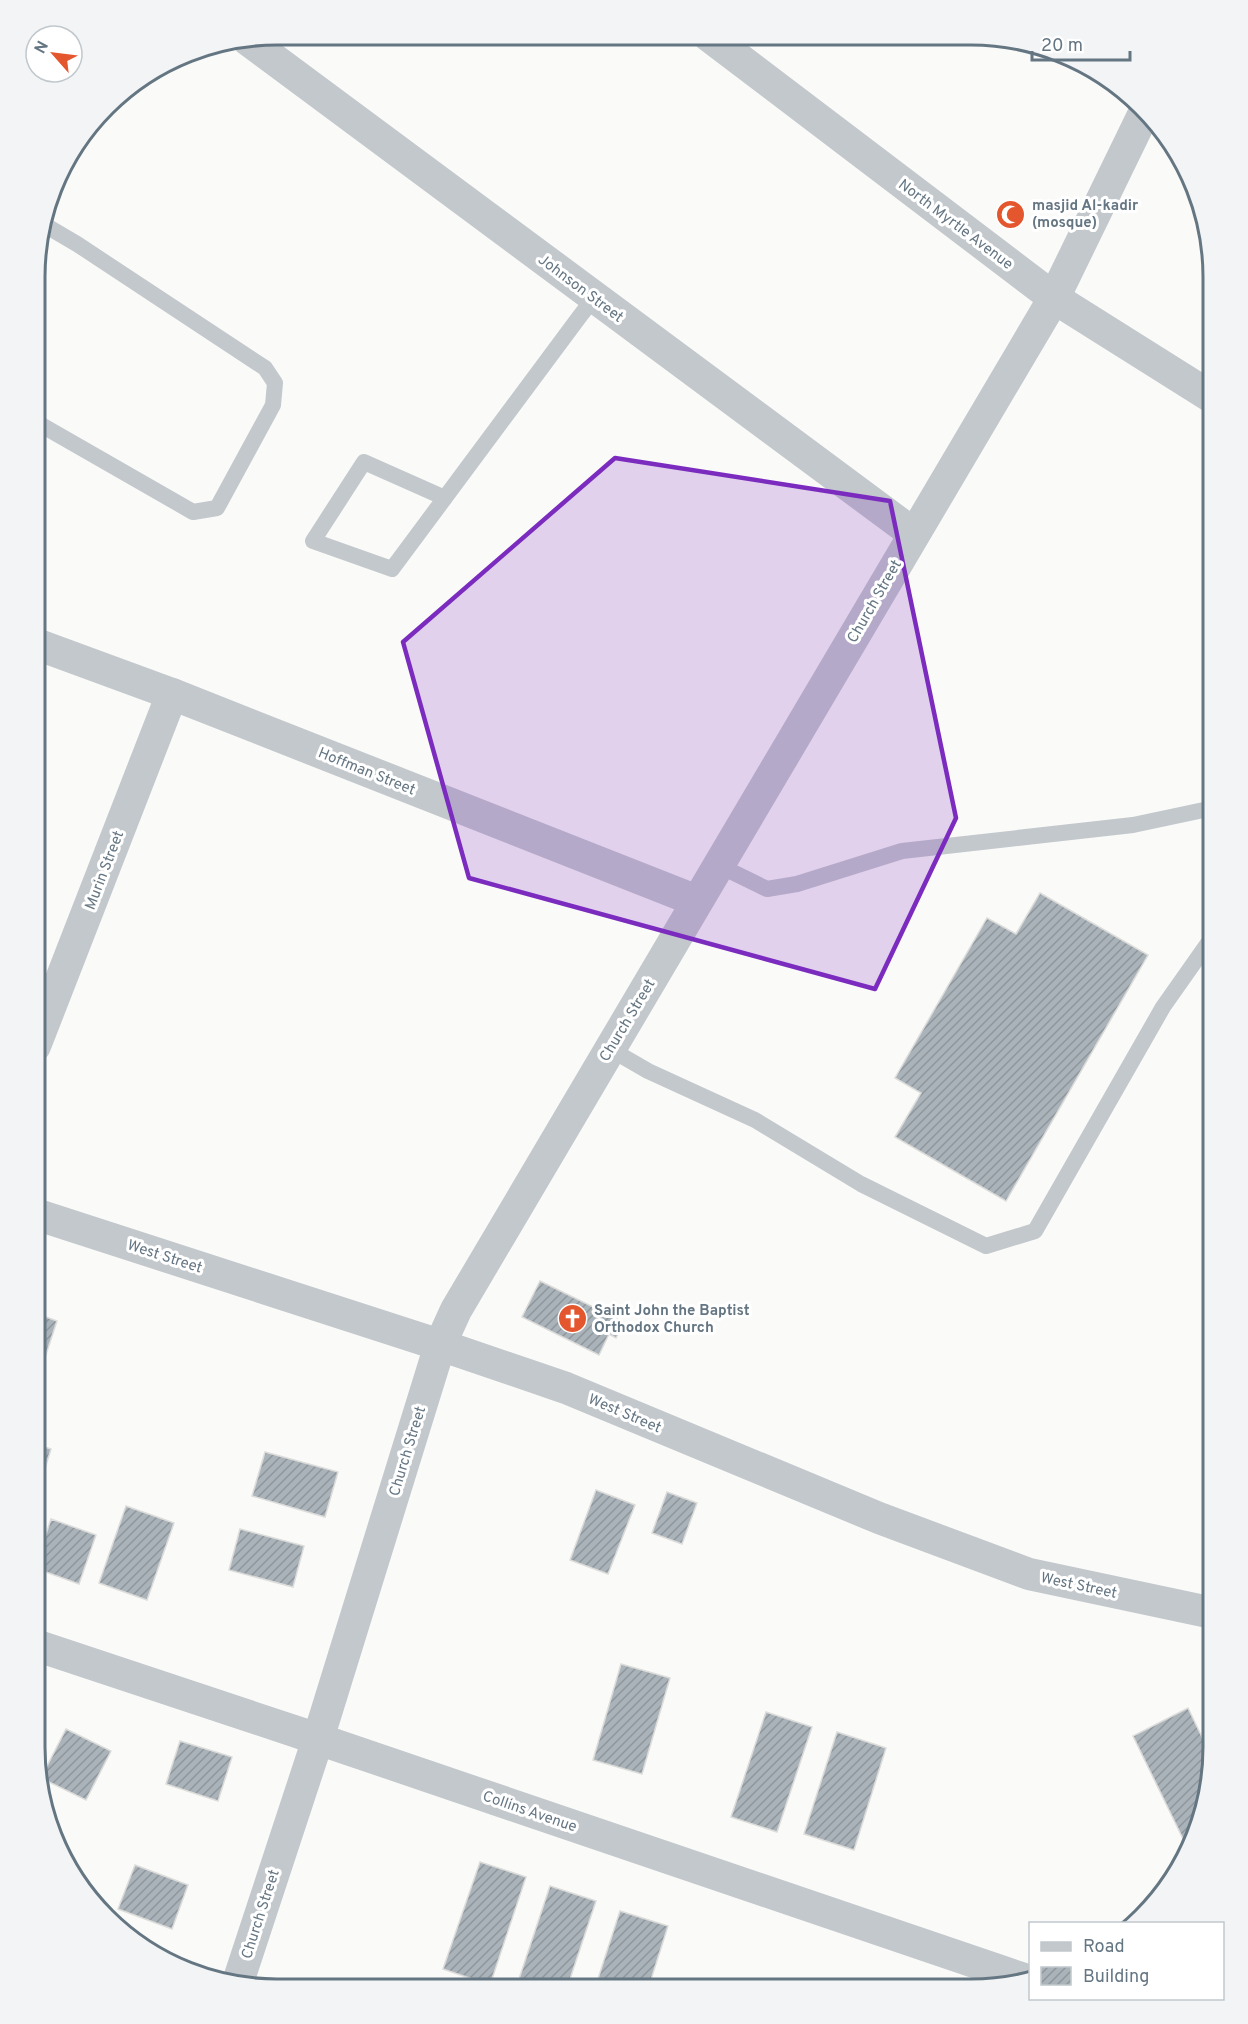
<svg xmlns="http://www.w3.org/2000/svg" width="1248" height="2024" viewBox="0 0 1248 2024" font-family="Overpass,sans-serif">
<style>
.building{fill:url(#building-hatch);stroke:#dcdcda;stroke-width:1.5}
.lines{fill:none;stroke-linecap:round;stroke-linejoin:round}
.lane{stroke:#c3c8cc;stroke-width:16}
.street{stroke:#c3c8cc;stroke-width:32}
.marked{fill:#7b2cbf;fill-opacity:0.2;stroke:#7b2cbf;stroke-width:4.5;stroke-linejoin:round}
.labels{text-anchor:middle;stroke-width:6;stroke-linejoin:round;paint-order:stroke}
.poi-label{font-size:15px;font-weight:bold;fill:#657683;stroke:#fff;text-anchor:start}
.street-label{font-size:15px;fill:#657683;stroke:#fff}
.rim{fill:none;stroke:#657683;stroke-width:3}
</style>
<defs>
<pattern id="building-hatch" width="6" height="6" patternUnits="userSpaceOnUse" patternTransform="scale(1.5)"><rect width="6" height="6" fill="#aab3b9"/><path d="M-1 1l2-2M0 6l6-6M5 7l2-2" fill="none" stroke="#8e969c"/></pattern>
</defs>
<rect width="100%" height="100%" fill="#fafaf8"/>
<!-- building -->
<g class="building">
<path d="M1040,893l108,62 -142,246 -111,-64 26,-44 -26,-15 92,-160 29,16z"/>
<path d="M540,1281l84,41 -8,16 -7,-4 -10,21 -77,-38z"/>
<path d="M35,1313l22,8 -22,67z"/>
<path d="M35,1444l16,5 -16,52z"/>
<path d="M265,1452l73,20 -13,45 -73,-21z"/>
<path d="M596,1490l39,15 -27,69 -38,-14z"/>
<path d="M667,1492l30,11 -15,41 -30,-11z"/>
<path d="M126,1506l48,17 -27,77 -48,-17z"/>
<path d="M51,1519l45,16 -17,49 -44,-16z"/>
<path d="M240,1529l64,17 -11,41 -64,-17z"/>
<path d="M621,1664l49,14 -28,96 -49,-14z"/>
<path d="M1188,1708l25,52 -12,66 -13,23 -55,-113z"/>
<path d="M35,1710l7,2 -7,23z"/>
<path d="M766,1712l46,15 -35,105 -46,-15z"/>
<path d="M66,1729l45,22 -25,49 -45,-22z"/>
<path d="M837,1732l49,16 -32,102 -50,-16z"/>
<path d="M180,1741l52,16 -14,44 -52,-17z"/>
<path d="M480,1862l46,15 -36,108 -47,-16z"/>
<path d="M135,1865l53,20 -16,44 -54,-20z"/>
<path d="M550,1886l46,15 -29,87h-51z"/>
<path d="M620,1911l48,15 -20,63 -53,-1z"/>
</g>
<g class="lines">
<!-- lane -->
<g class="lane">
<path d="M36,422l157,90 24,-4 56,-103 2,-22 -10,-15 -188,-124 -34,-20"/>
<path d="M445,498l-81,-36 -51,79 79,28 188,-253 14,-18"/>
<path d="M718,865l49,24 30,-5 105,-33 231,-26 80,-17"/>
<path d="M610,1049l38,22 107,49 106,64 125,62 49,-15 128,-224 50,-71"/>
</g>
<!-- street -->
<g class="street">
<path d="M709,36l345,262 159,100"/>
<path d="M248,40l666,494"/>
<path d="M36,644l136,50 525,207"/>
<path d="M35,1046l137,-352"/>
<path d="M35,1214l405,131 126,43 313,130 150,56 184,39"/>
<path d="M35,1645l283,94 706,240"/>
<path d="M237,1985l81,-246 122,-394 16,-35 598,-1012 91,-187"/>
</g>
</g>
<!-- marked area -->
<path class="marked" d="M615,458l275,43 66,317 -81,171 -406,-111 -66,-236z"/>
<!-- icons -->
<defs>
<symbol id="mosque-disc" viewBox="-11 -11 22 22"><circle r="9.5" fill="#e4572e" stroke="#fff"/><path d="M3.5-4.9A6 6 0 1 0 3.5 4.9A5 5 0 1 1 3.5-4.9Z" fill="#fff"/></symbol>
<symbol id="church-disc" viewBox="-11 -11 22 22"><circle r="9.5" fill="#e4572e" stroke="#fff"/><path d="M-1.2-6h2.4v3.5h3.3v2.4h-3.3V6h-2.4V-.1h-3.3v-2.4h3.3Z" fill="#fff"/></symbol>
</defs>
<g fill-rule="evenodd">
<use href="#mosque-disc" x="994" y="198" width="33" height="33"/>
<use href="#church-disc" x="556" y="1302" width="33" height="33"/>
</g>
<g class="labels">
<!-- poi labels -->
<g class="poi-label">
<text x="1032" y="210">masjid Al-kadir<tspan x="1032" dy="17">(mosque)</tspan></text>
<text x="594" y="1315">Saint John the Baptist<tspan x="594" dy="17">Orthodox Church</tspan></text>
</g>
<!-- street labels -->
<g class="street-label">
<text transform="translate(956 224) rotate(37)" y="5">North Myrtle Avenue</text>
<text transform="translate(581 288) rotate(37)" y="5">Johnson Street</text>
<text transform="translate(874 601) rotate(-60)" y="5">Church Street</text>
<text transform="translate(367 771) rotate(22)" y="5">Hoffman Street</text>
<text transform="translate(104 870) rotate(-69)" y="5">Murin Street</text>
<text transform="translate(627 1020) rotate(-59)" y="5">Church Street</text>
<text transform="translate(165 1256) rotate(18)" y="5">West Street</text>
<text transform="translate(625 1413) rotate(23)" y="5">West Street</text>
<text transform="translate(407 1451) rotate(-73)" y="5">Church Street</text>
<text transform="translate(1079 1585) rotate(12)" y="5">West Street</text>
<text transform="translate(530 1811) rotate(19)" y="5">Collins Avenue</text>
<text transform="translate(260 1914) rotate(-72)" y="5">Church Street</text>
</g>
</g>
<!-- crop -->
<path d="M0 0H1248V2024H0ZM277 45H971A232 232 0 0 1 1203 277V1747A232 232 0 0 1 971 1979H277A232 232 0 0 1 45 1747V277A232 232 0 0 1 277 45Z" fill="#f3f4f5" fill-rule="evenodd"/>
<path class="rim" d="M277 45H971A232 232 0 0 1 1203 277V1747A232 232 0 0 1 971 1979H277A232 232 0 0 1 45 1747V277A232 232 0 0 1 277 45Z"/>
<!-- legend -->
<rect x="1029" y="1922" width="195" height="78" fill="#ffffff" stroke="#c1c8cd" stroke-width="1.5"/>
<rect x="1041" y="1942" width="30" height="9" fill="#c3c8cc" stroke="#c1c8cd" stroke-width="1.5"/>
<text x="1083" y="1952" font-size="18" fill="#657683">Road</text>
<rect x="1041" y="1967" width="30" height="18" fill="url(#building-hatch)" stroke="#c1c8cd" stroke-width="1.5"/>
<text x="1083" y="1982" font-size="18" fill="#657683">Building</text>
<!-- north arrow -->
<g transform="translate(54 54) rotate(298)"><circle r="28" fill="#ffffff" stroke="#c1c8cd" stroke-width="1.5"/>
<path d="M0-4.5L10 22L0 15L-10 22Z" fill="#e4572e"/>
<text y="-9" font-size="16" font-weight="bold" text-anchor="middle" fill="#657683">N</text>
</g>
<!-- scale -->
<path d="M1032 51v9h98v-9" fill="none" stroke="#657683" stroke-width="3"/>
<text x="1041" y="51" font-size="18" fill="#657683" stroke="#ffffff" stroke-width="4.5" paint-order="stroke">20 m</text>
</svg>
